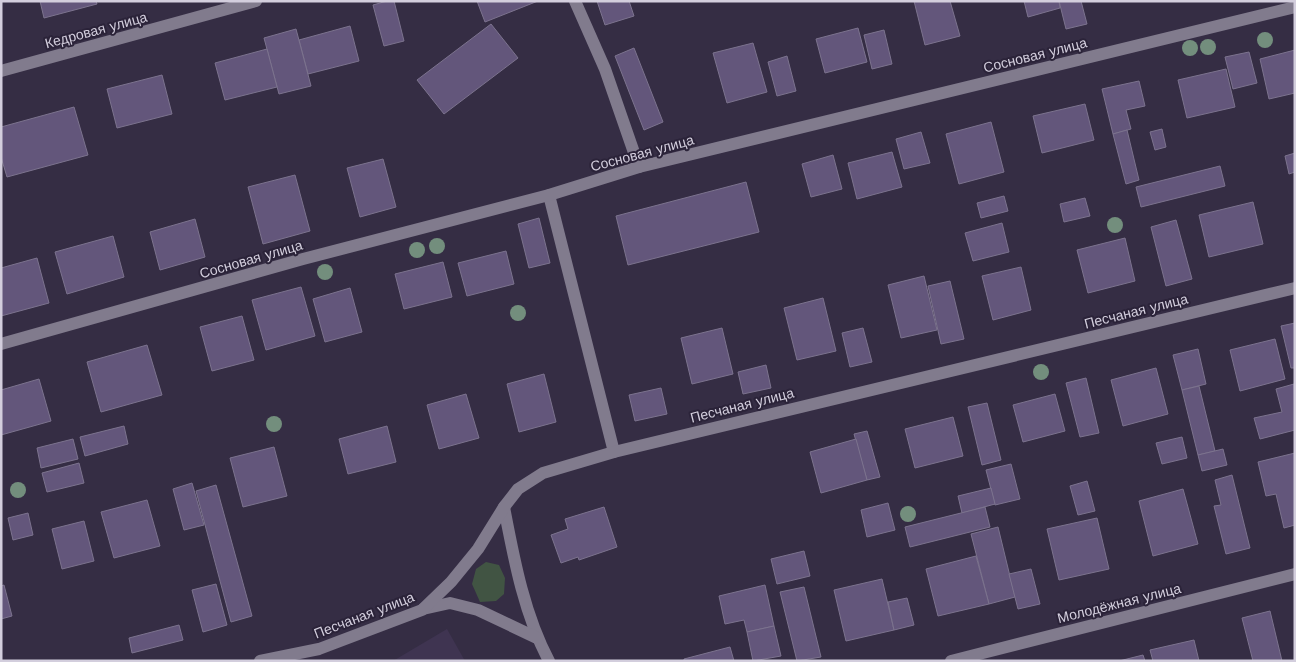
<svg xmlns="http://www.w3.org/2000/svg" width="1296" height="662" viewBox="0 0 1296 662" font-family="'Work Sans',sans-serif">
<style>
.built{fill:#3f3451}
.green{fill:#415443}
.building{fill:#63567b;stroke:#7c738e}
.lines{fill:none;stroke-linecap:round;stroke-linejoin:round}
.minor{stroke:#817b8d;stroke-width:12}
.tree{fill:#738e7d}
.labels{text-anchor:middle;stroke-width:4;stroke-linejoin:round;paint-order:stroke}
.street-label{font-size:14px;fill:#d3cedd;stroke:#2b2339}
</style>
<rect width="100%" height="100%" fill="#352d44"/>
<!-- built -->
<path class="built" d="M447,629l18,32h-72z"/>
<!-- green -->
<path class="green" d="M486,562l13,3 6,13 -1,16 -8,7 -16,1 -8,-18 4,-15z"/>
<!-- building -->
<g class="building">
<path d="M40,1h56l1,3 -53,14z"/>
<path d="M387,1h7l10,40 -20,5 -11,-41z"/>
<path d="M477,1h61l-53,21z"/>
<path d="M597,1h32l5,15 -29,9z"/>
<path d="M914,1h36l10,35 -35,9z"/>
<path d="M1024,1h35l1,7 -32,9z"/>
<path d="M1059,1h22l6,23 -21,5z"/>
<path d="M491,24l27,34 -74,56 -27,-34z"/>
<path d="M350,26l9,35 -51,13 -9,-34z"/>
<path d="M858,28l9,34 -42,11 -9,-34z"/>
<path d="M296,29l15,57 -32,8 -15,-56z"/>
<path d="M884,30l8,34 -20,5 -8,-34z"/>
<path d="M753,43l14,49 -40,11 -14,-50z"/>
<path d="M634,48l29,74 -19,8 -29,-74z"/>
<path d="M267,49l10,38 -52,13 -10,-37z"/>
<path d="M1295,50v43l-26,6 -9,-40z"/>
<path d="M1249,52l8,31 -24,6 -8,-32z"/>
<path d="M787,56l9,35 -19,5 -9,-34z"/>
<path d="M1226,69l9,38 -48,11 -9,-38z"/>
<path d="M162,75l10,39 -55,14 -10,-39z"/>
<path d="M1139,81l6,25 -19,4 5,19 -18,5 -11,-45z"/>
<path d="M1085,104l9,36 -52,13 -9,-37z"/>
<path d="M74,107l14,48 -81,22 -6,-20v-30z"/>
<path d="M991,122l13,50 -45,12 -13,-50z"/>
<path d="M1162,129l4,18 -11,3 -5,-18z"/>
<path d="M1127,130l12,50 -13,4 -13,-50z"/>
<path d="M921,132l9,31 -26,6 -8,-30z"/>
<path d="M892,152l10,35 -45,12 -9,-36z"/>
<path d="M1295,153v19l-6,2 -4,-18z"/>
<path d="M833,155l9,34 -31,8 -9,-33z"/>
<path d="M383,159l13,48 -36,10 -13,-49z"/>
<path d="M1220,166l5,20 -84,21 -5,-20z"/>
<path d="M295,175l15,56 -47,13 -15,-57z"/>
<path d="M746,182l13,50 -131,33 -12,-49z"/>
<path d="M1004,196l4,15 -27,7 -4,-15z"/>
<path d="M1085,198l5,18 -26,6 -4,-18z"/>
<path d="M1253,202l10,42 -54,13 -10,-42z"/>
<path d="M539,218l11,45 -21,5 -11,-44z"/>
<path d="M195,219l10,38 -45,13 -10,-38z"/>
<path d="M1176,220l16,59 -26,7 -15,-59z"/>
<path d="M1002,223l7,29 -36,9 -8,-28z"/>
<path d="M113,236l11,41 -57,17 -12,-42z"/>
<path d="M1125,238l10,43 -47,12 -11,-43z"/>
<path d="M506,251l8,33 -47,12 -9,-33z"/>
<path d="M37,258l12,45 -48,13v-48z"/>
<path d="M443,262l9,35 -48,12 -9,-35z"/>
<path d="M1021,267l10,43 -38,10 -11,-44z"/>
<path d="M924,276l13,54 -36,8 -13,-53z"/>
<path d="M950,281l14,58 -23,5 -13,-58z"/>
<path d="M301,287l14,49 -49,14 -14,-50z"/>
<path d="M350,288l12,44 -37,10 -12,-43z"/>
<path d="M823,298l13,53 -39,9 -13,-52z"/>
<path d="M242,316l12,44 -42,11 -12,-44z"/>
<path d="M1295,323v45h-4l-10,-42z"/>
<path d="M722,328l11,46 -41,10 -11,-46z"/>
<path d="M863,328l9,34 -22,5 -8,-34z"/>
<path d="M1275,339l10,40 -45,12 -10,-41z"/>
<path d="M147,345l15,50 -61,17 -14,-50z"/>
<path d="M1198,349l8,35 -24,6 -9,-35z"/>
<path d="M766,365l5,23 -28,6 -5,-22z"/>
<path d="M1156,368l12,46 -45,12 -12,-46z"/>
<path d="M544,374l12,48 -37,10 -12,-48z"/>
<path d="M1086,378l13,55 -19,4 -14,-54z"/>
<path d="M39,379l12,42 -50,14v-45z"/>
<path d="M1294,384l1,46 -35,9 -6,-21 28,-6 -6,-23z"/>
<path d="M1199,386l16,65 -17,4 -16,-65z"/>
<path d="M661,388l6,26 -32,7 -6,-26z"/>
<path d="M466,394l13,44 -40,11 -12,-44z"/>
<path d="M1055,394l10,37 -42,11 -10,-37z"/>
<path d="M987,403l14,57 -19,5 -14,-58z"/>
<path d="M953,417l10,39 -48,12 -10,-39z"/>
<path d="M124,426l4,18 -43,12 -5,-19z"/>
<path d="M387,426l9,36 -48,12 -9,-35z"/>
<path d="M867,431l13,46 -13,3 -13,-46z"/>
<path d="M1182,437l5,21 -25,6 -6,-21z"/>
<path d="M73,439l5,20 -37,9 -4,-20z"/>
<path d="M856,439l11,41 -46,13 -11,-41z"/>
<path d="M274,447l13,49 -44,11 -13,-49z"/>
<path d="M1223,449l4,16 -25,6 -4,-16z"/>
<path d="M1295,453v72l-11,3 -8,-34 -10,2 -8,-34z"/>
<path d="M79,463l5,20 -37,9 -5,-19z"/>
<path d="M1011,464l9,35 -25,6 -9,-35z"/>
<path d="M1232,475l18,73 -24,6 -12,-48 7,-1 -6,-25z"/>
<path d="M1087,481l8,30 -17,4 -8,-29z"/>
<path d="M192,483l12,42 -20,5 -11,-41z"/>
<path d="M216,485l36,131 -21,6 -35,-131z"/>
<path d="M991,488l4,16 -33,9 -4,-17z"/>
<path d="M1183,489l15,55 -45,12 -14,-55z"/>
<path d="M147,500l13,46 -46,12 -13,-46z"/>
<path d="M888,503l7,27 -28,7 -6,-27z"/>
<path d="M604,507l13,40 -38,13 -1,-3 -17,6 -10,-28 17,-6 -3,-10z"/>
<path d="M985,507l5,20 -80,20 -5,-20z"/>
<path d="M28,513l5,22 -20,5 -5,-22z"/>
<path d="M1097,518l12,51 -50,11 -12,-51z"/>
<path d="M84,521l10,40 -32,8 -10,-40z"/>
<path d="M998,527l17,70 -26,7 -18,-70z"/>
<path d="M804,551l6,25 -33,8 -6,-25z"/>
<path d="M976,556l13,48 -51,12 -12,-47z"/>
<path d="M1031,569l9,35 -22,5 -9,-35z"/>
<path d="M882,579l12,51 -48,11 -12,-51z"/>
<path d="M216,584l11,41 -24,7 -11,-42z"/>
<path d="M4,585l8,31 -11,3v-33z"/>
<path d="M765,585l9,41 -27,6 -3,-12 -19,4 -6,-28z"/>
<path d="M804,587l17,70 -24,4 -17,-69z"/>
<path d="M907,598l7,27 -20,5 -6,-28z"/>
<path d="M1270,611l12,50h-29l-11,-43z"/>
<path d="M179,625l4,15 -51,13 -3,-15z"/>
<path d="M774,626l7,30 -28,5 -6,-29z"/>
<path d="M1194,640l5,21h-46l-3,-11z"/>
<path d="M730,647l4,14h-50v-2z"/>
<path d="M1143,655l2,6h-26z"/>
</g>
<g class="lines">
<!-- minor -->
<g class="minor">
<path d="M575,1l30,68 34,98"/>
<path d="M1,71l255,-70"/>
<path d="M549,195l65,257"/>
<path d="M1,344l302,-85 246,-64 90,-28 656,-160"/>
<path d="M504,507c10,52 20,107 45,154"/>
<path d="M423,609l27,-6 28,7 59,28"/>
<path d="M260,661l59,-12 103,-39 29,-28 27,-33 26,-42 14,-18 25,-16 71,-21 681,-164"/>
<path d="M951,661l344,-87"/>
</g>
</g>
<!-- trees -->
<g class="tree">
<circle cx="1265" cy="40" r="8"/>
<circle cx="1208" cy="47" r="8"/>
<circle cx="1190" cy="48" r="8"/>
<circle cx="1115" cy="225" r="8"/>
<circle cx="437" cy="246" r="8"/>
<circle cx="417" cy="250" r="8"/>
<circle cx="325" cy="272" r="8"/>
<circle cx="518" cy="313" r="8"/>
<circle cx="1041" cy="372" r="8"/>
<circle cx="274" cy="424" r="8"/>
<circle cx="18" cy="490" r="8"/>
<circle cx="908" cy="514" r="8"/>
</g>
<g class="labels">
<!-- street labels -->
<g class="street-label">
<text transform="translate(96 30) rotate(-15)" y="5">Кедровая улица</text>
<text transform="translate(1035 55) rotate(-14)" y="5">Сосновая улица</text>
<text transform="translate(642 153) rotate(-15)" y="5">Сосновая улица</text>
<text transform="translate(251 259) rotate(-16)" y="5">Сосновая улица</text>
<text transform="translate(1136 311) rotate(-14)" y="5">Песчаная улица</text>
<text transform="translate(742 405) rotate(-14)" y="5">Песчаная улица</text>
<text transform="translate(1119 603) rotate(-14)" y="5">Молодёжная улица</text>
<text transform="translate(364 615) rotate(-21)" y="5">Песчаная улица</text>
</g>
</g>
<!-- border -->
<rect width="1296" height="662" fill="none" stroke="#d3cedd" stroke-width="5"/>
</svg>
